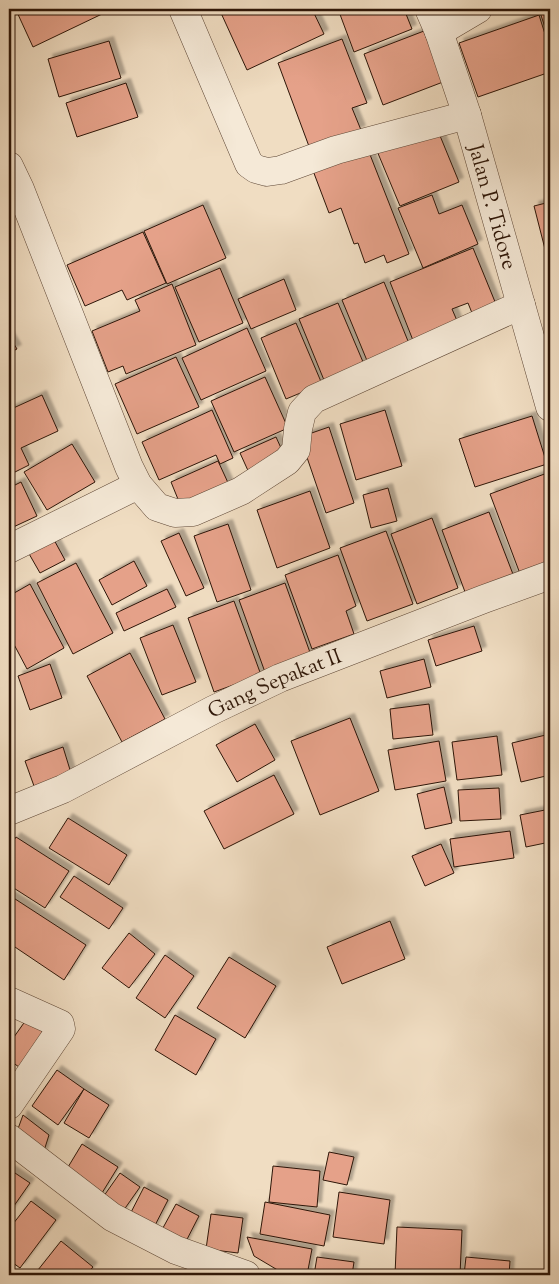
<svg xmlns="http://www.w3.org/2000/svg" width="559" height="1284" viewBox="0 0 559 1284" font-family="'Sorts Mill Goudy',serif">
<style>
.building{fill:#e5a189;stroke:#2d1507;filter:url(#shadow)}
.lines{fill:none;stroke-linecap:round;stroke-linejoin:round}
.minor-casing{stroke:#5e4736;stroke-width:29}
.minor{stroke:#f5e9d7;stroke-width:28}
.labels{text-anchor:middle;stroke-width:4;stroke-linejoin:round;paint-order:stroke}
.street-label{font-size:21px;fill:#2d1507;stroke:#f5e9d7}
</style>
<defs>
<filter id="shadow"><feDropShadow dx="4.5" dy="-4.5" stdDeviation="1" flood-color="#0004"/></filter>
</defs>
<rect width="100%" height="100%" fill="#f0ddc2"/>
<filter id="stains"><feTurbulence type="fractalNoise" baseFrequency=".004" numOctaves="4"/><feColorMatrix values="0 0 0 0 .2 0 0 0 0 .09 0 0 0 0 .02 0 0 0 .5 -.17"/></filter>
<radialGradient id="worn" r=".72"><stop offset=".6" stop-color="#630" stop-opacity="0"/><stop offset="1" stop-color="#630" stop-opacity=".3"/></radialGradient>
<!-- building -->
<g class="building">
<path d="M19,9h80l3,5 -69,33 -17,-37z"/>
<path d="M230,9h82l12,25 -77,36 -26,-57z"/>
<path d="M338,9h66l8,20 -58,23z"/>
<path d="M539,9h11v34z"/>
<path d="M539,15l11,35v22l-72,25 -19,-54z"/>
<path d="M424,31l19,51 -60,23 -19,-51z"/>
<path d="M342,39l25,64 -15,5 9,22 -51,19 -32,-86z"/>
<path d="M109,41l12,37 -62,19 -11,-38z"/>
<path d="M126,83l12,34 -61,20 -11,-34z"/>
<path d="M436,126l23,56 -59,24 -23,-55z"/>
<path d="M367,147l42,107 -22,9 -3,-8 -19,8 -7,-20 -4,1 -13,-36 -12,5 -17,-45z"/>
<path d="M432,195l7,19 23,-9 16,39 -55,24 -25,-60z"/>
<path d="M550,202v50l-4,1 -12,-47z"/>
<path d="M203,205l23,53 -59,26 -23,-53z"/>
<path d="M143,232l23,51 -39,17 -5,-10 -37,16 -18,-41z"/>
<path d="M473,248l27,66 -24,9 -8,-20 -16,6 9,21 -45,18 -26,-66z"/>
<path d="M220,268l23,55 -44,19 -24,-55z"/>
<path d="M284,279l12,31 -45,19 -13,-30z"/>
<path d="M384,282l26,64 -42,17 -26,-63z"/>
<path d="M172,284l24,61 -70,29 -3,-8 -15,6 -16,-41 48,-20 -5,-11z"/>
<path d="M338,303l28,66 -40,16 -27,-66z"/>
<path d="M296,323l26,61 -36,15 -25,-61z"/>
<path d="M247,328l19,43 -65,29 -19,-42z"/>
<path d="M9,336l8,13 -8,4z"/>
<path d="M176,357l23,50 -62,27 -22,-50z"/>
<path d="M265,377l23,51 -54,24 -23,-51z"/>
<path d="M42,395l16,36 -37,17 8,17 -20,10v-65z"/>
<path d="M212,410l21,48 -13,6 -4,-9 -57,25 -17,-38z"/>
<path d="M385,410l17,56 -46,14 -16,-56z"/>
<path d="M532,416l15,48 -72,23 -16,-48z"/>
<path d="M329,427l25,76 -28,10 -26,-76z"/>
<path d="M276,437l10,22 -36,16 -10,-22z"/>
<path d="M72,444l23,38 -48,28 -23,-38z"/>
<path d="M218,461l12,26 -48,22 -11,-27z"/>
<path d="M550,472v97l-28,10 -32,-85z"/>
<path d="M21,482l16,34 -28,13v-41z"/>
<path d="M388,488l9,33 -26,7 -8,-33z"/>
<path d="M310,491l20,57 -53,20 -20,-58z"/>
<path d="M489,512l27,70 -48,18 -26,-70z"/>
<path d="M432,518l26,70 -41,16 -26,-70z"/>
<path d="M228,524l23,66 -34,12 -23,-66z"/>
<path d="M386,531l27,73 -46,17 -27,-73z"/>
<path d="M179,533l25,55 -18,8 -25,-55z"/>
<path d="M53,538l12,22 -25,13 -12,-21z"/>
<path d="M338,555l18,51 -10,5 8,23 -42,15 -27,-74z"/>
<path d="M134,561l13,25 -35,19 -13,-25z"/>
<path d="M76,563l37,70 -40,21 -36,-71z"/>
<path d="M285,583l27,75 -46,17 -27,-75z"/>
<path d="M30,584l34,64 -37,21 -18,-34v-39z"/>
<path d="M167,589l9,18 -52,24 -8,-18z"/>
<path d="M234,601l27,74 -47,17 -26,-74z"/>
<path d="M173,625l23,57 -34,13 -22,-57z"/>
<path d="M474,626l8,25 -46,15 -8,-26z"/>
<path d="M130,653l35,66 -43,23 -35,-66z"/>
<path d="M424,659l7,28 -44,11 -7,-27z"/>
<path d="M50,664l12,34 -32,12 -12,-34z"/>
<path d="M429,704l4,31 -40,4 -3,-30z"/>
<path d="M350,718l29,73 -59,24 -29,-74z"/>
<path d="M255,724l20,36 -38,22 -21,-37z"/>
<path d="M550,734v41l-29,7 -9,-39z"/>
<path d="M497,736l5,39 -45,5 -5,-38z"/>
<path d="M439,741l7,40 -51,9 -7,-40z"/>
<path d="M63,747l8,26 -37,13 -9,-25z"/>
<path d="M274,775l20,39 -70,35 -20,-38z"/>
<path d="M444,787l8,36 -27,6 -8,-35z"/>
<path d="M499,788l2,31 -41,2 -2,-31z"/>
<path d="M550,809v33l-24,5 -6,-32z"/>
<path d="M68,818l59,37 -18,30 -60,-37z"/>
<path d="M510,831l4,27 -60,9 -4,-28z"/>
<path d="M16,837l53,34 -24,37 -36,-23v-37z"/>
<path d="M441,844l13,29 -29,13 -13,-30z"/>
<path d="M74,876l49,32 -14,21 -49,-32z"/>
<path d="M9,895l77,50 -22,35 -55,-37z"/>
<path d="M390,921l15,38 -63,25 -15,-37z"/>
<path d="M129,933l26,21 -26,34 -27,-20z"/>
<path d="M165,955l29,21 -29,42 -29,-20z"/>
<path d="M229,957l47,29 -31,52 -48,-30z"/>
<path d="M175,1015l41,24 -20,36 -41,-25z"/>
<path d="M26,1020l17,12 -24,35 -10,-7v-16z"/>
<path d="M57,1070l27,19 -26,36 -26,-19z"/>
<path d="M84,1089l25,16 -20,33 -25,-15z"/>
<path d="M23,1115l26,20 -6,19 -28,-17z"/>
<path d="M82,1144l36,23 -21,34 -35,-24z"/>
<path d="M329,1152l25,5 -7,28 -24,-5z"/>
<path d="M273,1166l47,5 -3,36 -48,-5z"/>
<path d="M9,1169l21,14 -21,30z"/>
<path d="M120,1173l20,14 -19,27 -20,-14z"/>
<path d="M144,1187l24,13 -18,35 -24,-13z"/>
<path d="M339,1192l51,8 -6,44 -51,-7z"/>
<path d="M31,1201l25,19 -36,48 -11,-8v-31z"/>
<path d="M265,1202l65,13 -6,31 -64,-12z"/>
<path d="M176,1204l23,12 -17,33 -24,-12z"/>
<path d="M211,1214l32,4 -5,35 -32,-4z"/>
<path d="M397,1227l65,3 -2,45h-65z"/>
<path d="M247,1237l65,12 -5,26h-21l-32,-19z"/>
<path d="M61,1241l32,26 -7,8h-52z"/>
<path d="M317,1257l37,5 -2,13h-38z"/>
<path d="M466,1257l44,4 -1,14h-45z"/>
</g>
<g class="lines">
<defs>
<g id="minor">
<path d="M183,9l66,155 7,5 11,3 14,-2 55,-20 131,-35"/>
<path id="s1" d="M429,9l10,23 28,83 83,292"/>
<path d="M439,32l39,-23"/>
<path d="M9,166l11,23 109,278 9,18 19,22 18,6 18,-1 48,-21 46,-30 9,-11 2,-21 4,-17 12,-13 207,-94"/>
<path d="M9,549l129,-64"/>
<path id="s2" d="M9,811l54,-22 150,-79 67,-32 204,-79 66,-24"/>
<path d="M9,1001l51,23 1,5 -52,76"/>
<path d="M9,1138l103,79 64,33 70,25"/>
</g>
</defs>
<!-- minor casing -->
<use href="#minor" class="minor-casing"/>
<!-- minor -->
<use href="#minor" class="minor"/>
</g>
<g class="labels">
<!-- street labels -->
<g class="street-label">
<text dy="7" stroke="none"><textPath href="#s1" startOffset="208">Jalan P. Tidore</textPath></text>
<text dy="7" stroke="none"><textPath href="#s2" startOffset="295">Gang Sepakat II</textPath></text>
</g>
</g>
<!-- margin -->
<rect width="559" height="1284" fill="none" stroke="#f0ddc2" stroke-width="30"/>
<rect x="10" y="10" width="539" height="1264" fill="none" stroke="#2d1507" stroke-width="2.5"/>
<rect x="15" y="15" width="529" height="1254" fill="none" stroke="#2d1507"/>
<rect width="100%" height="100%" filter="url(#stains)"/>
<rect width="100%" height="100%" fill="url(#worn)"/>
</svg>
